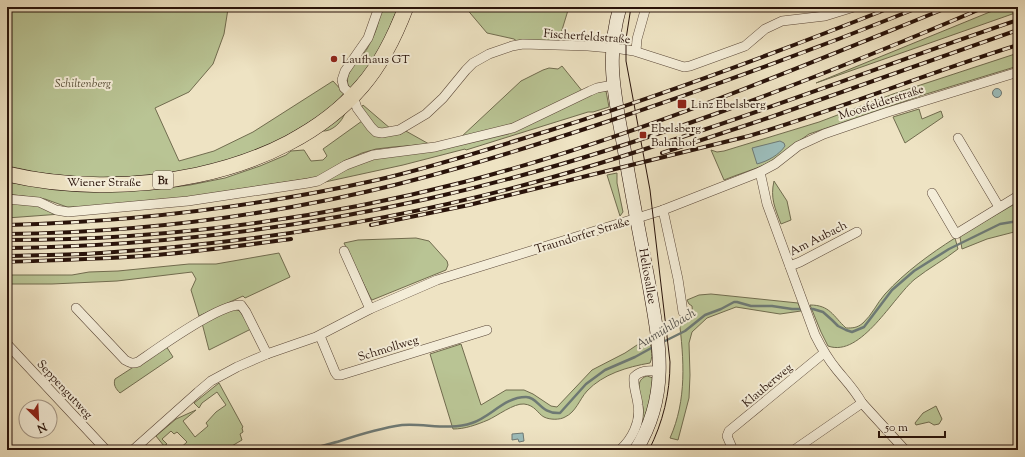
<svg xmlns="http://www.w3.org/2000/svg" width="1025" height="457" viewBox="0 0 1025 457" font-family="'Sorts Mill Goudy',serif">
<style>
.green{fill:#b9c494;stroke:#716c4f}
.water{fill:#9cbdbb;stroke:#6e7974}
.lines{fill:none;stroke-linecap:round;stroke-linejoin:round}
.stream{stroke:#6e7974;stroke-width:2.5}
.street-casing{stroke:#5a4738;stroke-width:10}
.secondary-casing{stroke:#29130a;stroke-width:14}
.primary-casing{stroke:#29130a;stroke-width:16}
.street{stroke:#f4edd8;stroke-width:9}
.secondary{stroke:#f4edd8;stroke-width:13}
.primary{stroke:#eee3c3;stroke-width:15}
.tram{stroke:#29130a;stroke-width:1}
.rail-casing{stroke:#29130a;stroke-width:4}
.rail{stroke:#f4edd8;stroke-width:2.5;stroke-dasharray:8;stroke-linecap:butt}
.poi-dot{fill:#8f2418;stroke:#f4edd8;stroke-width:1.5}
.labels{text-anchor:middle;stroke-width:4;stroke-linejoin:round;paint-order:stroke}
.shield{fill:#f4edd8;stroke:#665448;stroke-width:1}
.shield-label{font-size:11px;font-weight:bold;fill:#29130a}
.street-label{font-size:12px;fill:#29130a;stroke:#f4edd8}
.poi-label{font-size:12px;fill:#29130a;stroke:#f4edd8;text-anchor:start}
.park-label{font-size:12px;font-style:italic;fill:#5b513a;stroke:#f4edd8}
.water-label{font-size:13px;font-style:italic;fill:#514e48;stroke:#f4edd8}
</style>
<rect width="100%" height="100%" fill="#eee3c3"/>
<filter id="stains"><feTurbulence type="fractalNoise" baseFrequency=".005" numOctaves="4"/><feColorMatrix values="0 0 0 0 .2 0 0 0 0 .09 0 0 0 0 .02 0 0 0 .5 -.17"/></filter>
<radialGradient id="worn" r=".72"><stop offset=".6" stop-color="#630" stop-opacity="0"/><stop offset="1" stop-color="#630" stop-opacity=".3"/></radialGradient>
<!-- green -->
<g class="green">
<path d="M7,7h220l1,2 -4,25 -11,30 -24,28 -34,16 24,53 35,-10 39,-19 80,-51 11,12 -13,16 -60,36 -63,22 -53,9 -68,2 -46,-5 -34,-7z"/>
<path d="M381,7h17l-13,32 -14,25 -20,24 -2,-1c-7,-13 11,-28 18,-38 2,-4 5,-10 7,-14 4,-9 6,-19 7,-28z"/>
<path d="M465,7h104l-11,36 -40,-1 -4,-3 -27,-6z"/>
<path d="M1002,7h16v5l-202,71z"/>
<path d="M1018,53v13l-95,29 -114,39c-14,9 -26,21 -41,29 -14,7 -30,11 -44,17l-13,-30 6,2 7,-1 95,-29 74,-28z"/>
<path d="M562,66l21,26 -61,29 -62,17 61,-57 22,-11 6,-2 9,1z"/>
<path d="M597,91h9l3,16 -16,5h-5l-122,38 -1,-1 -62,16 -78,17 36,-21 143,-27z"/>
<path d="M363,105l28,24 13,1 25,14 -36,3 -17,2 -14,4 -18,8 -26,16 -130,20 -106,10h-15l-22,-8 -38,-5v-12l33,5 36,3h74l40,-5 35,-7 35,-12 26,-11 5,-4 13,-1 7,11 12,-1 4,-4 -4,-7 39,-28 -6,-7z"/>
<path d="M919,109l3,10 19,-8 2,6 -38,26 -12,-26z"/>
<path d="M343,113h2c-3,9 -13,19 -23,18l1,-3z"/>
<path d="M617,173v10l6,29 -3,4 -13,-41z"/>
<path d="M774,181l13,20 4,19 -10,4c-6,-16 -11,-26 -7,-43z"/>
<path d="M7,202l22,1 32,11 -54,4z"/>
<path d="M1018,202v29l-31,8 -25,10 -2,-12 3,-3z"/>
<path d="M416,238l13,3 18,20 1,4 -2,5 -74,30 -2,-3 -26,-54 14,-3z"/>
<path d="M955,238l3,11c-14,11 -29,19 -43,30 -22,18 -54,79 -87,67l-7,-14 -11,-27c20,0 23,11 36,23 7,0 11,0 17,-5 9,-8 14,-20 22,-29 20,-22 45,-40 70,-56z"/>
<path d="M279,253l11,24 -45,21 -2,-2 -44,20 -8,-26 5,-11 -4,-7 -75,9 -65,3h-45v-9h65l17,-3 29,-1 71,-7h27z"/>
<path d="M711,294l87,9 3,8 -21,3 -44,-7 -29,11 -15,14 -3,11 1,32 -1,23 -11,42 -8,-2c17,-38 14,-79 9,-119l14,-2 -1,-11 -3,-2 -2,-4 12,-5z"/>
<path d="M234,309l6,2 11,18 -42,21 -7,-27z"/>
<path d="M649,337c1,8 5,18 1,26 -23,4 -47,11 -63,28 -8,9 -11,21 -22,26 -5,3 -15,3 -21,0 -6,-3 -9,-12 -20,-13 -10,-1 -27,12 -36,16 -12,5 -23,9 -35,9l-23,-75 31,-10 20,61 25,-15h18l9,4 18,12 6,1 35,-37 33,-17z"/>
<path d="M166,346l7,11 -53,36c-4,-4 -7,-8 -5,-14z"/>
<path d="M647,376l6,2 -3,34 -20,38h-3c8,-10 15,-24 16,-38 1,-12 -12,-31 4,-36z"/>
<path d="M219,383l24,44 -1,1 1,4 -3,2 2,6 -17,10h-47l9,-8 -10,-10 -3,2 -3,-3 -9,8 5,5 -3,2 -8,-10 20,-17 20,-9 -13,11 12,16 13,-11 -2,-3 10,-11 10,-7 -9,-13 -15,11 -3,5 -5,-5z"/>
<path d="M936,406l6,13 -3,5 -5,1 -5,-3 -13,3 -1,-2 8,-10z"/>
</g>
<!-- water -->
<g class="water">
<circle cx="997" cy="93" r="4.5"/>
<path d="M780,141l4,2 1,3c-6,9 -17,15 -28,18l-5,-16z"/>
<path d="M523,433l1,8 -5,1 -1,-3 -6,1v-6z"/>
</g>
<g class="lines">
<!-- stream -->
<g class="stream">
<path d="M663,342l22,-11 20,-16 16,-6 13,-7h3l14,4h21l20,3h21l10,3 9,8 6,6 8,4 6,2 12,-5 28,-37 22,-19 35,-22 51,-25 18,-3"/>
<path d="M308,450c11,-4 22,-6 32,-9 21,-7 41,-13 62,-16 23,-2 47,6 70,-2 19,-6 32,-26 54,-26 12,0 14,17 34,16l26,-29 19,-14 30,-13 20,-11"/>
</g>
<defs>
<g id="street">
<path d="M379,7l-11,31 -23,33 -3,9 2,8 9,8 4,12 14,19 5,5 6,1 17,-3 27,-16 17,-16 23,-28 7,-7 16,-9 23,-8 11,-2 65,2 33,3 13,2 50,16 6,-1 55,-20 20,-17 17,-8 43,-5 29,-9"/>
<path d="M636,51l1,-12 9,-32"/>
<path d="M958,138l41,69"/>
<path d="M760,172l7,32 48,131c6,12 13,24 22,35 9,11 18,20 25,33l43,47"/>
<path d="M932,193l24,41 62,-38"/>
<path d="M7,199l32,3 17,8 12,2 120,-11 120,-18 10,-2 28,-16 27,-10 62,-8 78,-19 77,-37 7,-3 16,-3"/>
<path d="M663,210l15,69 5,33"/>
<path d="M344,251l26,58"/>
<path d="M790,266l10,-4 57,-30"/>
<path d="M76,308l49,52c5,3 8,4 13,2 19,-13 82,-59 103,-57l5,7 21,42"/>
<path d="M320,336l15,36 2,3h4l146,-45"/>
<path d="M7,344l99,106"/>
<path d="M133,450l65,-58 13,-11 26,-14 30,-13 49,-17 54,-28 67,-29 226,-70 97,-38 15,-8 23,-18 26,-12 64,-22 130,-40"/>
<path d="M620,450c12,-11 21,-28 18,-45 -1,-10 -5,-18 -4,-28 8,-8 16,-6 25,-6"/>
<path d="M733,450l-6,-14 2,-5 95,-78"/>
<path d="M794,450l68,-47"/>
</g>
<path id="secondary" d="M620,7c-15,52 -5,89 4,141 7,44 16,87 24,131 11,62 23,114 -12,171"/>
<path id="primary" d="M7,174c114,27 275,5 355,-88 20,-23 33,-50 44,-79"/>
</defs>
<!-- street casing -->
<use href="#street" class="street-casing"/>
<!-- secondary casing -->
<use href="#secondary" class="secondary-casing"/>
<!-- primary casing -->
<use href="#primary" class="primary-casing"/>
<!-- street -->
<use href="#street" class="street"/>
<!-- secondary -->
<use href="#secondary" class="secondary"/>
<!-- primary -->
<use href="#primary" class="primary"/>
<!-- tram -->
<path class="tram" d="M631,7l-5,32v22l24,129 20,172c0,32 -7,60 -21,88"/>
<defs>
<g id="rail">
<path d="M662,153l109,-36 247,-87"/>
<path d="M7,225c125,-3 248,-18 370,-45 60,-14 118,-33 177,-51 114,-36 227,-78 338,-122"/>
<path d="M371,225l98,-20 280,-69c91,-27 179,-63 269,-91"/>
<path d="M7,234c109,-1 219,-13 326,-35 88,-18 175,-45 261,-73 110,-36 219,-76 326,-119"/>
<path d="M7,240c153,0 309,-20 457,-58 166,-43 326,-111 485,-175"/>
<path d="M7,248c141,-2 282,-18 420,-49 192,-43 377,-115 558,-192"/>
<path d="M7,256c31,-1 63,-1 94,-3 150,-10 300,-33 445,-74 160,-45 314,-106 472,-159"/>
<path d="M7,262c50,-2 100,-3 150,-7 45,-4 89,-10 134,-16"/>
</g>
</defs>
<!-- rail casing -->
<use href="#rail" class="rail-casing"/>
<!-- rail -->
<use href="#rail" class="rail"/>
</g>
<!-- markers -->
<g class="poi-dot">
<circle cx="334" cy="59" r="4"/>
<rect x="677" y="99" width="10" height="10" rx="2"/>
<rect x="639" y="131" width="8" height="8" rx="2"/>
</g>
<g class="labels">
<!-- shield labels -->
<rect class="shield" x="153" y="171" width="20" height="18" rx="3"/>
<g class="shield-label">
<text x="163" y="184">B1</text>
</g>
<!-- street labels -->
<g class="street-label">
<text transform="translate(587 36) rotate(4)" y="4">Fischerfeldstraße</text>
<text transform="translate(881 102) rotate(-18)" y="4">Moosfelderstraße</text>
<text x="104" y="186">Wiener Straße</text>
<text transform="translate(582 235) rotate(-17)" y="4">Traundorfer Straße</text>
<text transform="translate(818 238) rotate(-27)" y="4">Am Aubach</text>
<text transform="translate(648 276) rotate(80)" y="4">Heliosallee</text>
<text transform="translate(388 348) rotate(-17)" y="4">Schmollweg</text>
<text transform="translate(767 385) rotate(-40)" y="4">Klauberweg</text>
<text transform="translate(65 389) rotate(47)" y="4">Seppengutweg</text>
</g>
<!-- poi labels -->
<g class="poi-label">
<text x="342" y="63">Laufhaus GT</text>
<text x="691" y="108">Linz Ebelsberg</text>
<text x="651" y="132">Ebelsberg<tspan x="651" dy="14">Bahnhof</tspan></text>
</g>
<!-- park labels -->
<g class="park-label">
<text x="83" y="87">Schiltenberg</text>
</g>
<!-- water labels -->
<g class="water-label">
<text transform="translate(665 328) rotate(-31)" y="5">Aumühlbach</text>
</g>
</g>
<!-- margin -->
<rect width="1025" height="457" fill="none" stroke="#eee3c3" stroke-width="24"/>
<rect x="8" y="8" width="1009" height="441" fill="none" stroke="#29130a" stroke-width="2"/>
<rect x="12" y="12" width="1001" height="433" fill="none" stroke="#29130a"/>
<!-- north arrow -->
<g transform="translate(38 419) rotate(156)"><circle r="19" fill="#f4edd8" stroke="#a39686"/>
<path d="M0-3L7 15L0 10L-7 15Z" fill="#8f2418"/>
<text y="-6" font-size="11" font-weight="bold" text-anchor="middle" fill="#29130a">N</text>
</g>
<!-- scale -->
<path d="M879 431v6h66v-6" fill="none" stroke="#29130a" stroke-width="2"/>
<text x="885" y="431" font-size="12" fill="#29130a" stroke="#f4edd8" stroke-width="3" paint-order="stroke">50 m</text>
<rect width="100%" height="100%" filter="url(#stains)"/>
<rect width="100%" height="100%" fill="url(#worn)"/>
</svg>
